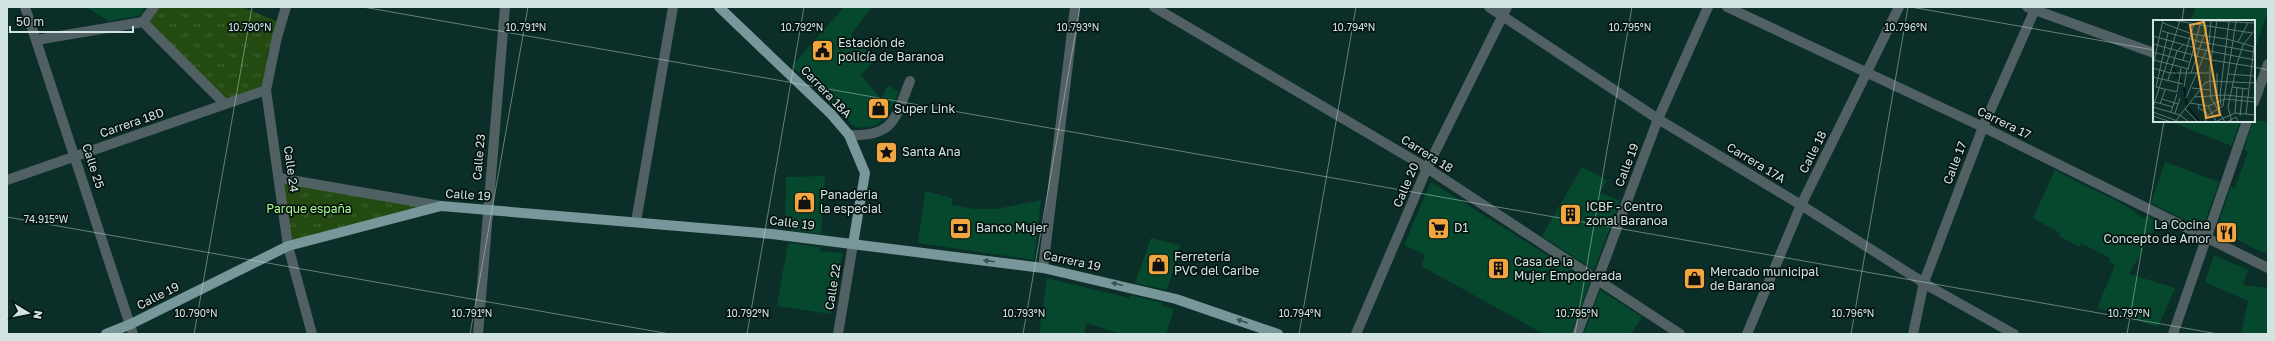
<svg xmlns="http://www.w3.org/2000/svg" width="2275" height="341" viewBox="0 0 2275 341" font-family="'Golos Text',sans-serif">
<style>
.park{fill:url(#park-tufts)}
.building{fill:#05482d}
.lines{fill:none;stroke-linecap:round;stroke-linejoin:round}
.minor{stroke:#516062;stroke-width:10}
.major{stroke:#78979b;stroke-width:10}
.oneway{fill:#394f4f}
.ticks{fill:none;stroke:#d2e4e1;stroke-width:1;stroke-opacity:0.45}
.labels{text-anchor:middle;stroke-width:3.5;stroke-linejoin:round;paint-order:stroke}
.poi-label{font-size:12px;fill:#d2e4e1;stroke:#061411;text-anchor:start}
.street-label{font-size:12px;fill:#d2e4e1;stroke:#061411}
.park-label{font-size:12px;fill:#acfa8e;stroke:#061411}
.inset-river{fill:none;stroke:#06161c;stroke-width:2}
.inset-road{fill:none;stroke:#5b7773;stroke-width:1}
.view{fill:#f1a640;fill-opacity:0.15;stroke:#f1a640;stroke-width:2}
.inset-edge{fill:none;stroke:#d2e4e1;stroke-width:2}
.ticks-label{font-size:10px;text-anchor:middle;fill:#d2e4e1;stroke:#061411;stroke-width:3.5;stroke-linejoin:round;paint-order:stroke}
</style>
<defs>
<pattern id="park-tufts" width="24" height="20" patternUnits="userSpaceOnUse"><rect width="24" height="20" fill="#234a10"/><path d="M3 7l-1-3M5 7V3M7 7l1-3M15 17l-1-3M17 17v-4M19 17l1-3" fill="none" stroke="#426432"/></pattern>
</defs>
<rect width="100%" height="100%" fill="#0b2e29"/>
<!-- park -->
<g class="park">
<path d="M154,7h88l39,16 -14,31 2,19 -12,20 -32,11 -82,-82z"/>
<path d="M279,178l144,28 -135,40z"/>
</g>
<!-- building -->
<g class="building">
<path d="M86,7h60l-7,9 -31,5z"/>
<path d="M844,7h28l-21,27 24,26 -14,15 20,24 7,-14 11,7 -13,26 -12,8 -18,2 -64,-62z"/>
<path d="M2196,7h72v4l-12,34 -2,-24h-64z"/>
<path d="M2169,121h71l-8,25z"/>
<path d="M2253,121h15v133l-13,-5 -38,-21 14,-42 4,2 13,-36 -4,-2z"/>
<path d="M2165,162l54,20 -14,39 -2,-1 -3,7 -49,-24z"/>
<path d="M1582,167l25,13 -7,13 20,8 -26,69 -52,-34z"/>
<path d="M2055,170l28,15 37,17 25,17 1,-4 13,6 -30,53 46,14 -17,39 -61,-19 18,-43 -6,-3 1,-4 -29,-15 -1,4 -21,-11 1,-3 -27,-15z"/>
<path d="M825,176l-4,58 -31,-4 1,-3h-6l1,-50z"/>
<path d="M1431,182l159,100 -19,52h-27l-123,-68 4,-11 -21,-10z"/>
<path d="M925,191l27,7v7l22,4h23l44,-9 -7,60 -116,-17z"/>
<path d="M1151,238l29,7 -13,45 -32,-7z"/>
<path d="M788,243l32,4v4l23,2 -12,61 -54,-8z"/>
<path d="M2214,255l34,15 -5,15 25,3v46h-27l7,-33 -43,-19z"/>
<path d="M1047,278l82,20 1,-3 33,8 -1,3 12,3 -8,25h-44l-36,-11 -2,11h-45z"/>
<path d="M1600,290l42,27 -11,17h-47z"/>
</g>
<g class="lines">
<!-- minor -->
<g class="minor">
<path d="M25,7l108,327"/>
<path d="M286,7l-9,30 -11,53 22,156 24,88"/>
<path d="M1154,7l273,161 253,166"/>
<path d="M1489,7l169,112 143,86 131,83 82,46"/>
<path d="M1727,7l256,120 285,141"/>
<path d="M2027,7l127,46"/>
<path d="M143,22l82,82"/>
<path d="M36,40l107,-18 11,-15"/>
<path d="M2254,102l14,-38"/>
<path d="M849,135c46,2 46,-17 61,-54"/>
<path d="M279,178l162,28"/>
<path d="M7,180l259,-90"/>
<path d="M636,222l37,-215"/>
<path d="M1043,268l32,-261"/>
<path d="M478,334l27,-327"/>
<path d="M838,334l15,-90"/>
<path d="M1356,334l71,-166 80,-161"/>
<path d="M1577,334l81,-215 50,-112"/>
<path d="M1747,334l54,-129 98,-198"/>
<path d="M1913,334l11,-52 59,-155 53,-120"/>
<path d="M2173,334l74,-213"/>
</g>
<!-- major -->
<g class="major">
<path d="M719,7l112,107 18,21 16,38 -12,71"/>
<path d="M106,334l25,-10 157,-78 153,-40 331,28 271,34 133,31 102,35"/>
</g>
</g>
<!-- one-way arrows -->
<defs><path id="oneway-solid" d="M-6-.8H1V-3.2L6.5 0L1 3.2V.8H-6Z"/></defs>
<g class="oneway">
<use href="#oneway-solid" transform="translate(989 261) rotate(-173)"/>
<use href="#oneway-solid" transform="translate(1117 284) rotate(-166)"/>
<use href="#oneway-solid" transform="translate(1242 321) rotate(-161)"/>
</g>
<!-- ticks -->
<path class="ticks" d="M363,7l1855,327M1911,7l243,43M2182,21l2,-14M2254,67l14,3M7,217l663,117M194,334l58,-327M470,334l58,-327M747,334l57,-327M1023,334l57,-327M1299,334l57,-327M1575,334l57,-327M1851,334l57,-327M2127,334l37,-213"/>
<!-- icons -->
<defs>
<symbol id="civic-square" viewBox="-11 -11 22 22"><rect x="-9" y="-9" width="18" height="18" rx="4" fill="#f1a640" stroke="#061411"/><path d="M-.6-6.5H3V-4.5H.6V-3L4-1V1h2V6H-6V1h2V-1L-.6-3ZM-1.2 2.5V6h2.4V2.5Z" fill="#111"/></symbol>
<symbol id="shop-square" viewBox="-11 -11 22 22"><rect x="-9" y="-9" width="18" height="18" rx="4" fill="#f1a640" stroke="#061411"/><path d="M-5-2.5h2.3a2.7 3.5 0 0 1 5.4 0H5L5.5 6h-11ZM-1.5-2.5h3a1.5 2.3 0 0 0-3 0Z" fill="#111"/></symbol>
<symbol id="sight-square" viewBox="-11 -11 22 22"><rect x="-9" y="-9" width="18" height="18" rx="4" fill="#f1a640" stroke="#061411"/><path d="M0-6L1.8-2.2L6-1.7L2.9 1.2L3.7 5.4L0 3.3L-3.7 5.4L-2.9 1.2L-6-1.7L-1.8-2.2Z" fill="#111"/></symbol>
<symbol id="building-square" viewBox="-11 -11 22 22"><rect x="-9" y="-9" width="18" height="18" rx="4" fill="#f1a640" stroke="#061411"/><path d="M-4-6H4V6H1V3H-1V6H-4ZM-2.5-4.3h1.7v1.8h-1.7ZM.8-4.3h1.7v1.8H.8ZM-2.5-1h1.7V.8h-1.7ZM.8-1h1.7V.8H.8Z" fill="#111"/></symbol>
<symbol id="bank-square" viewBox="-11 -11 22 22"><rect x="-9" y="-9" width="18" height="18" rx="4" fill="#f1a640" stroke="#061411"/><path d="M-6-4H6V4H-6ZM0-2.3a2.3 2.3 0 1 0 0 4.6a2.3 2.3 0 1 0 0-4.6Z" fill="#111"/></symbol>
<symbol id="supermarket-square" viewBox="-11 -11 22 22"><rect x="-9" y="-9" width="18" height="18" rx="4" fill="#f1a640" stroke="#061411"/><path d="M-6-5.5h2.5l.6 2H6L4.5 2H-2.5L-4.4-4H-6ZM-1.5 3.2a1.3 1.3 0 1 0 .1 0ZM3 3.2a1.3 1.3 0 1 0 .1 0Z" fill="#111"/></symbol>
<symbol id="restaurant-square" viewBox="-11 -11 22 22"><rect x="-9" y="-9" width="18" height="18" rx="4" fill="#f1a640" stroke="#061411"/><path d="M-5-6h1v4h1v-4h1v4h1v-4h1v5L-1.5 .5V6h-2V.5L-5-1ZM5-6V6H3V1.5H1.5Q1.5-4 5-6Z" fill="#111"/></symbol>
</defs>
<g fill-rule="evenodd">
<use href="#civic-square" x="810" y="38" width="25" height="25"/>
<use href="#shop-square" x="866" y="96" width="25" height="25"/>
<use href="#sight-square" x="874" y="140" width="25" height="25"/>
<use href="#shop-square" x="792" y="190" width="25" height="25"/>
<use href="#building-square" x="1558" y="202" width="25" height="25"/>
<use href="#bank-square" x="948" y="216" width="25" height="25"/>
<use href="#supermarket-square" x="1426" y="216" width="25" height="25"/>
<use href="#restaurant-square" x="2214" y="220" width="25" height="25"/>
<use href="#shop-square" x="1146" y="252" width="25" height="25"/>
<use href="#building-square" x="1486" y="256" width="25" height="25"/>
<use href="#shop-square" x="1682" y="266" width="25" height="25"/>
</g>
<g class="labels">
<!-- poi labels -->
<g class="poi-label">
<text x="838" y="47">Estación de<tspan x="838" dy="14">policía de Baranoa</tspan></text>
<text x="894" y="113">Super Link</text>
<text x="902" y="156">Santa Ana</text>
<text x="820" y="199">Panaderia<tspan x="820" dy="14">la especial</tspan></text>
<text x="1586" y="211">ICBF - Centro<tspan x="1586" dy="14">zonal Baranoa</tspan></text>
<text x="2210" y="229" text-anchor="end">La Cocina<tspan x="2210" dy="14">Concepto de Amor</tspan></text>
<text x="976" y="232">Banco Mujer</text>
<text x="1454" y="232">D1</text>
<text x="1174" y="261">Ferretería<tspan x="1174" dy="14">PVC del Caribe</tspan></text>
<text x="1514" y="266">Casa de la<tspan x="1514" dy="14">Mujer Empoderada</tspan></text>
<text x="1710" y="276">Mercado municipal<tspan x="1710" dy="14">de Baranoa</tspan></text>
</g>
<!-- street labels -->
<g class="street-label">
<text transform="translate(826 92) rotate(46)" y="4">Carrera 18A</text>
<text transform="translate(132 123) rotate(-19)" y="4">Carrera 18D</text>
<text transform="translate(2004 123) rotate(26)" y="4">Carrera 17</text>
<text transform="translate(1813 152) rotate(-63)" y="4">Calle 18</text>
<text transform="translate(1427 154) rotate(32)" y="4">Carrera 18</text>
<text transform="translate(479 157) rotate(-85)" y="4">Calle 23</text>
<text transform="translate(1756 163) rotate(31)" y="4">Carrera 17A</text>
<text transform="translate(1955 163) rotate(-69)" y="4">Calle 17</text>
<text transform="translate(1627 165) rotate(-69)" y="4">Calle 19</text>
<text transform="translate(93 166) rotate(72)" y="4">Calle 25</text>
<text transform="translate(291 169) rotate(82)" y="4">Calle 24</text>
<text transform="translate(1406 185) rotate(-67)" y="4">Calle 20</text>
<text transform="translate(468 195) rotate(4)" y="4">Calle 19</text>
<text transform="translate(792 223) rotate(7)" y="4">Calle 19</text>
<text transform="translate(1072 261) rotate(12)" y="4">Carrera 19</text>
<text transform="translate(833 287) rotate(-81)" y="4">Calle 22</text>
<text transform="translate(158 296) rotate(-27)" y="4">Calle 19</text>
</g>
<!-- park labels -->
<g class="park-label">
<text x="309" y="213">Parque españa</text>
</g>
</g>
<!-- overview -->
<g transform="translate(2153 20)">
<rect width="102" height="102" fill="#0b2e29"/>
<path class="inset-river" d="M20,48l10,16M31,67l3,18M35,87l12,15"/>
<path class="inset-road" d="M18,0l81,13M37,0l65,3M64,0l-7,47v17l1,14 14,24M10,3l29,11 35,5 28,8M9,11l39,11 54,10M15,13l-12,54 21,5 4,-24M0,16l46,13 56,11M85,22l10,-19M0,24l58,16 44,7M0,32l36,10M1,40l35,9M30,40l11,-36M0,46l10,-46M0,48l17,5h39M35,49l12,-44M38,53l16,-46M75,54l27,2M0,57l30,7M15,60l9,-29 6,-6M57,61l45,2M31,67l3,-18M79,67l16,2M39,68l18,2M64,76v-23M42,77l30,-2 30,3M33,78l23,-54 2,-23M9,79l16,5M2,82l18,5M37,83l18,3 17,-7 30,3M7,84l5,-14M46,85l-1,3 8,4 1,4M68,85l-1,-10 9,-74M55,86l8,15M0,87l27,8 9,7M0,88l27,-88M32,89l13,13M0,92l27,10M18,92l6,-18M22,93l5,-15M82,93l2,-25M93,94l8,-67M0,96l18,6M87,96l3,-28M22,102l30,-39 5,-2M53,102l-1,-5 18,-11 13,-85M62,102l20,-9 20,2M74,102l9,-5 2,5M79,102l-4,-15 9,-43 6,-19 12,-15"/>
<path class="view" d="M51,2l16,93 -14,3 -16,-93z"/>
<rect width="102" height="102" class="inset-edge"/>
</g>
<g class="ticks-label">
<text x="250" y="31">10.790°N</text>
<text x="526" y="31">10.791°N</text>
<text x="802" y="31">10.792°N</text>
<text x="1078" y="31">10.793°N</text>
<text x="1354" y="31">10.794°N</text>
<text x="1630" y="31">10.795°N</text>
<text x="1906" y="31">10.796°N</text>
<text x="46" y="223">74.915°W</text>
<text x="196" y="317">10.790°N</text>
<text x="472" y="317">10.791°N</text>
<text x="748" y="317">10.792°N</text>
<text x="1024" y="317">10.793°N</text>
<text x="1300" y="317">10.794°N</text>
<text x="1577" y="317">10.795°N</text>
<text x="1853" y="317">10.796°N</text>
<text x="2129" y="317">10.797°N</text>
</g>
<!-- border -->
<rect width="2275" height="341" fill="none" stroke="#d2e4e1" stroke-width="16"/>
<!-- north arrow -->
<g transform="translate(28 313) rotate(100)" stroke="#061411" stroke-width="3" paint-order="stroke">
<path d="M0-3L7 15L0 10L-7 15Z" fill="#d2e4e1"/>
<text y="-6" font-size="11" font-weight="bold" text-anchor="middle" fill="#d2e4e1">N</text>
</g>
<!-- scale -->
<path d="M10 26v6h123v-6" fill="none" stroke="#d2e4e1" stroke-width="2"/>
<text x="16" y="26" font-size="12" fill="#d2e4e1" stroke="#061411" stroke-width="3" paint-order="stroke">50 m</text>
</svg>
